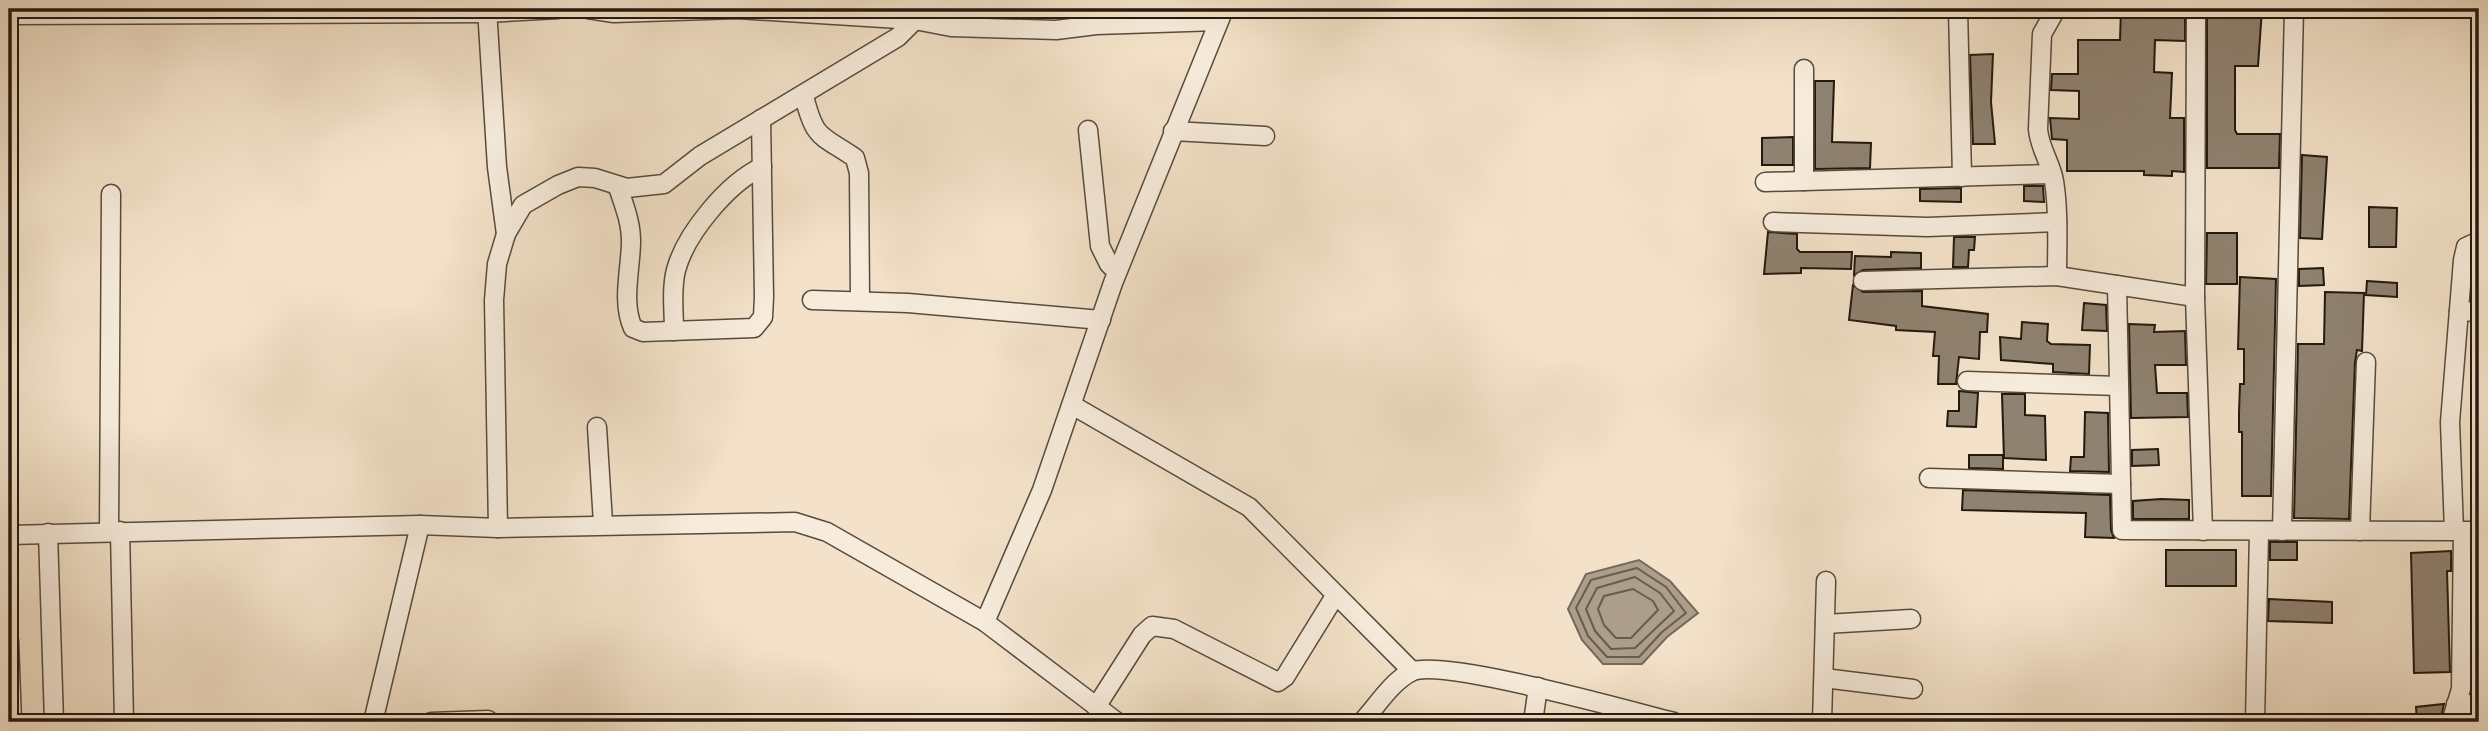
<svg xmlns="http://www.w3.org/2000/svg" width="2488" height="731" viewBox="0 0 2488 731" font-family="Cardo,serif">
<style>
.water{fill:#ac9e8a;stroke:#756959;stroke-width:2}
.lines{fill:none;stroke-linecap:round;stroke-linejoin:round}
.shore{stroke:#685c4c;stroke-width:2}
.building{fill:#8f8270;stroke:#23190f;stroke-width:2}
.minor-casing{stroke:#574b3e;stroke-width:21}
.minor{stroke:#f7ecdc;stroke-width:18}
</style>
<rect width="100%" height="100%" fill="#f3e2c9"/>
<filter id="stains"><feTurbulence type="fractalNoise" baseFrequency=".00286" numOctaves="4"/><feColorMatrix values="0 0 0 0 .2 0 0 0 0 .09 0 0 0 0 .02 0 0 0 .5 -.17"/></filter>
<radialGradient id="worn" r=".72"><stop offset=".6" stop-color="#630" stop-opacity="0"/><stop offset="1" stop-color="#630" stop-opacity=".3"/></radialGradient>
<!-- water -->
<path class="water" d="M1639,560l31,21 28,32 -31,24 -25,27h-39l-21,-24 -14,-31 18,-35z"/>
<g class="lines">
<!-- shore -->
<g class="shore">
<path d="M1637,568l29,19 20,26 -24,19 -23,25h-32l-19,-21 -12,-28 15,-28z"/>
<path d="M1635,577l25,16 14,18 -39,37 -24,1 -16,-18 -9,-22 11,-21z"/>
<path d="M1633,589l20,12 5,9 -27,28h-15l-12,-13 -6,-16 6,-13z"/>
</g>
</g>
<!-- building -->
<g class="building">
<path d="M2121,9h64v32l-30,-1 -1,32 18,1 -2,45h14v54l-12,-1v5l-28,-1v-4h-77v-31l-15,-1 -2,-21 29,1v-28l-28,-1 1,-16h26v-34h42z"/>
<path d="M2207,9h55l-4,57h-23v64l2,4h43l-1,34h-72z"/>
<path d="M1993,54l-2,48 4,42h-22l-3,-89z"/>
<path d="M1815,81h19l-2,61 39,1 -1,25 -55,1z"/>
<path d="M1793,137v28h-31v-27z"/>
<path d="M2302,155l25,2 -5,82 -22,-1z"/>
<path d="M2024,186h19l1,16 -20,-1z"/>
<path d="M1961,188v14l-41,-1v-12z"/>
<path d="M2369,207l28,1 -1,39h-27z"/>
<path d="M1768,232l29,2v15l3,3h52l-1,17 -50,-1v5l-37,1z"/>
<path d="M2207,233h30v51h-31z"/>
<path d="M1954,237h21l-1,13h-5l-1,17h-15z"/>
<path d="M1891,252l30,1v15l-58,2 -9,5 1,-19 36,1z"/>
<path d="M2323,268l1,17 -25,1v-17z"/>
<path d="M2240,277l36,2 -5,217h-29v-64h-3v-19l1,-29h4v-35h-6z"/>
<path d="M2367,281l30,2v14l-31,-2z"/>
<path d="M1853,285l10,7 59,-1v15l66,8 -1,18h-7l-1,27 -20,-2 -3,27h-18l1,-28h-6l2,-24 -39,-2v-4l-47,-6z"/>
<path d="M2325,292l39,1 -2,58 -5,-1 -2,12 -6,157 -55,-1 4,-174h26z"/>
<path d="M2084,303l22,2 1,26 -25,-1z"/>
<path d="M2022,322l26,2 -1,17 4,3 39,1 -1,29 -36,-2v-8l-52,-4 -1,-23 21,2z"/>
<path d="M2129,324l26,1 -1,7 31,-1 1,34h-31l2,28h30l1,24 -57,1z"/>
<path d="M1959,391l19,2 -2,34 -29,-1 1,-15h11z"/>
<path d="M2002,394h23v21l20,1 1,44 -42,-2z"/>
<path d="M2085,412l23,1 1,59 -39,-1 1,-14h13z"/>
<path d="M2158,449l1,16 -27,1v-16z"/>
<path d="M1969,455h34v14l-34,-1z"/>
<path d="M1963,490l147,5 1,35 3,8 -29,-1 1,-24 -124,-3z"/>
<path d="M2161,499l28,1v19h-56v-18z"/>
<rect x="2270" y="542" width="27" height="18"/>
<rect x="2166" y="550" width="70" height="36"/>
<path d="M2451,551v20h-4l3,101 -36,1 -3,-120z"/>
<path d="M2269,599l63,3v21l-64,-2z"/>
<path d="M2479,613v80h-7l1,-79z"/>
<path d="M2444,704l-4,18h-23l-1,-15z"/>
</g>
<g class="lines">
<defs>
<g id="minor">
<path d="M487,9l10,158 9,67"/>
<path d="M588,9l26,4 123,-4 178,11 36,7 105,3 40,-5 122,-4"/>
<path d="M1958,9l4,168"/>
<path d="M2056,9l-14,25 -4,95c1,18 13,34 16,52 5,31 3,64 3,95"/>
<path d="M2196,9l-1,288 8,234"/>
<path d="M9,15l478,-2 71,-4"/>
<path d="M1804,69v112"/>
<path d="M804,96c11,44 16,38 51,62l4,15 1,127"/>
<path d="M1088,130l12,116 9,18 8,8"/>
<path d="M1173,131l92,5"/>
<path d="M1765,182l287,-8"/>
<path d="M618,187c6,18 13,35 13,54 0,27 -10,61 2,87l10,4 111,-4 9,-11 1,-20 -3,-178"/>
<path d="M1773,222l154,5 130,-5"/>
<path d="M2479,241l-13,6 -3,13 -13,162 4,109h25"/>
<path d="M1863,281l194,-5 138,21"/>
<path d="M2117,285l5,245 332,1"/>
<path d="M812,300l96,3 193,17"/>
<path d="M2459,311l20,1"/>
<path d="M674,331c0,-20 -3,-42 2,-61 10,-37 52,-87 86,-103"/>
<path d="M1967,381l152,5"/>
<path d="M1072,405l177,102 163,164"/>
<path d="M597,427l6,96"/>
<path d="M1929,478l192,6"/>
<path d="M498,528l-4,-228 3,-36 9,-30 17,-29 35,-20 20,-8 17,1 32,10 37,-4 36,-28 198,-119 17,-17 1,-11"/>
<path d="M120,531l4,191"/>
<path d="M2282,531l12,-522"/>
<path d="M2360,531l6,-169"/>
<path d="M109,532l2,-338"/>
<path d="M48,533l6,189"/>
<path d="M9,535l411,-10 78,3 297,-6 32,10 158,90 132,100"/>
<path d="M985,622l57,-132 71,-207 111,-274"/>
<path d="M1825,624l86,-5"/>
<path d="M9,641l3,81"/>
<path d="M1824,678l89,11"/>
<path d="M2456,704h23"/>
<path d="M1096,707l46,-72 10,-9 22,3 104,53 7,-5 50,-81"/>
<path d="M373,722l47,-197"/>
<path d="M431,722l57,-2"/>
<path d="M1362,722c14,-15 30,-41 49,-50 29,-15 222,40 263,50"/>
<path d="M1533,722l5,-35"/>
<path d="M1822,722l4,-141"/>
<path d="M2255,722l4,-191"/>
<path d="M2451,722l10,-33 2,-158"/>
</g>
</defs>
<!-- minor casing -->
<use href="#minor" class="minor-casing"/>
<!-- minor -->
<use href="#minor" class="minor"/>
</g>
<!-- margin -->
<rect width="2488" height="731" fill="none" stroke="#f3e2c9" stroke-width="35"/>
<rect x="10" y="10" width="2467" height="710" fill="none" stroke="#23190f" stroke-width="3.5"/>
<rect x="18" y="18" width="2453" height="696" fill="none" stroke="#23190f" stroke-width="2"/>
<rect width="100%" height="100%" filter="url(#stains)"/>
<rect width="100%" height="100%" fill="url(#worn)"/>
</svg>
